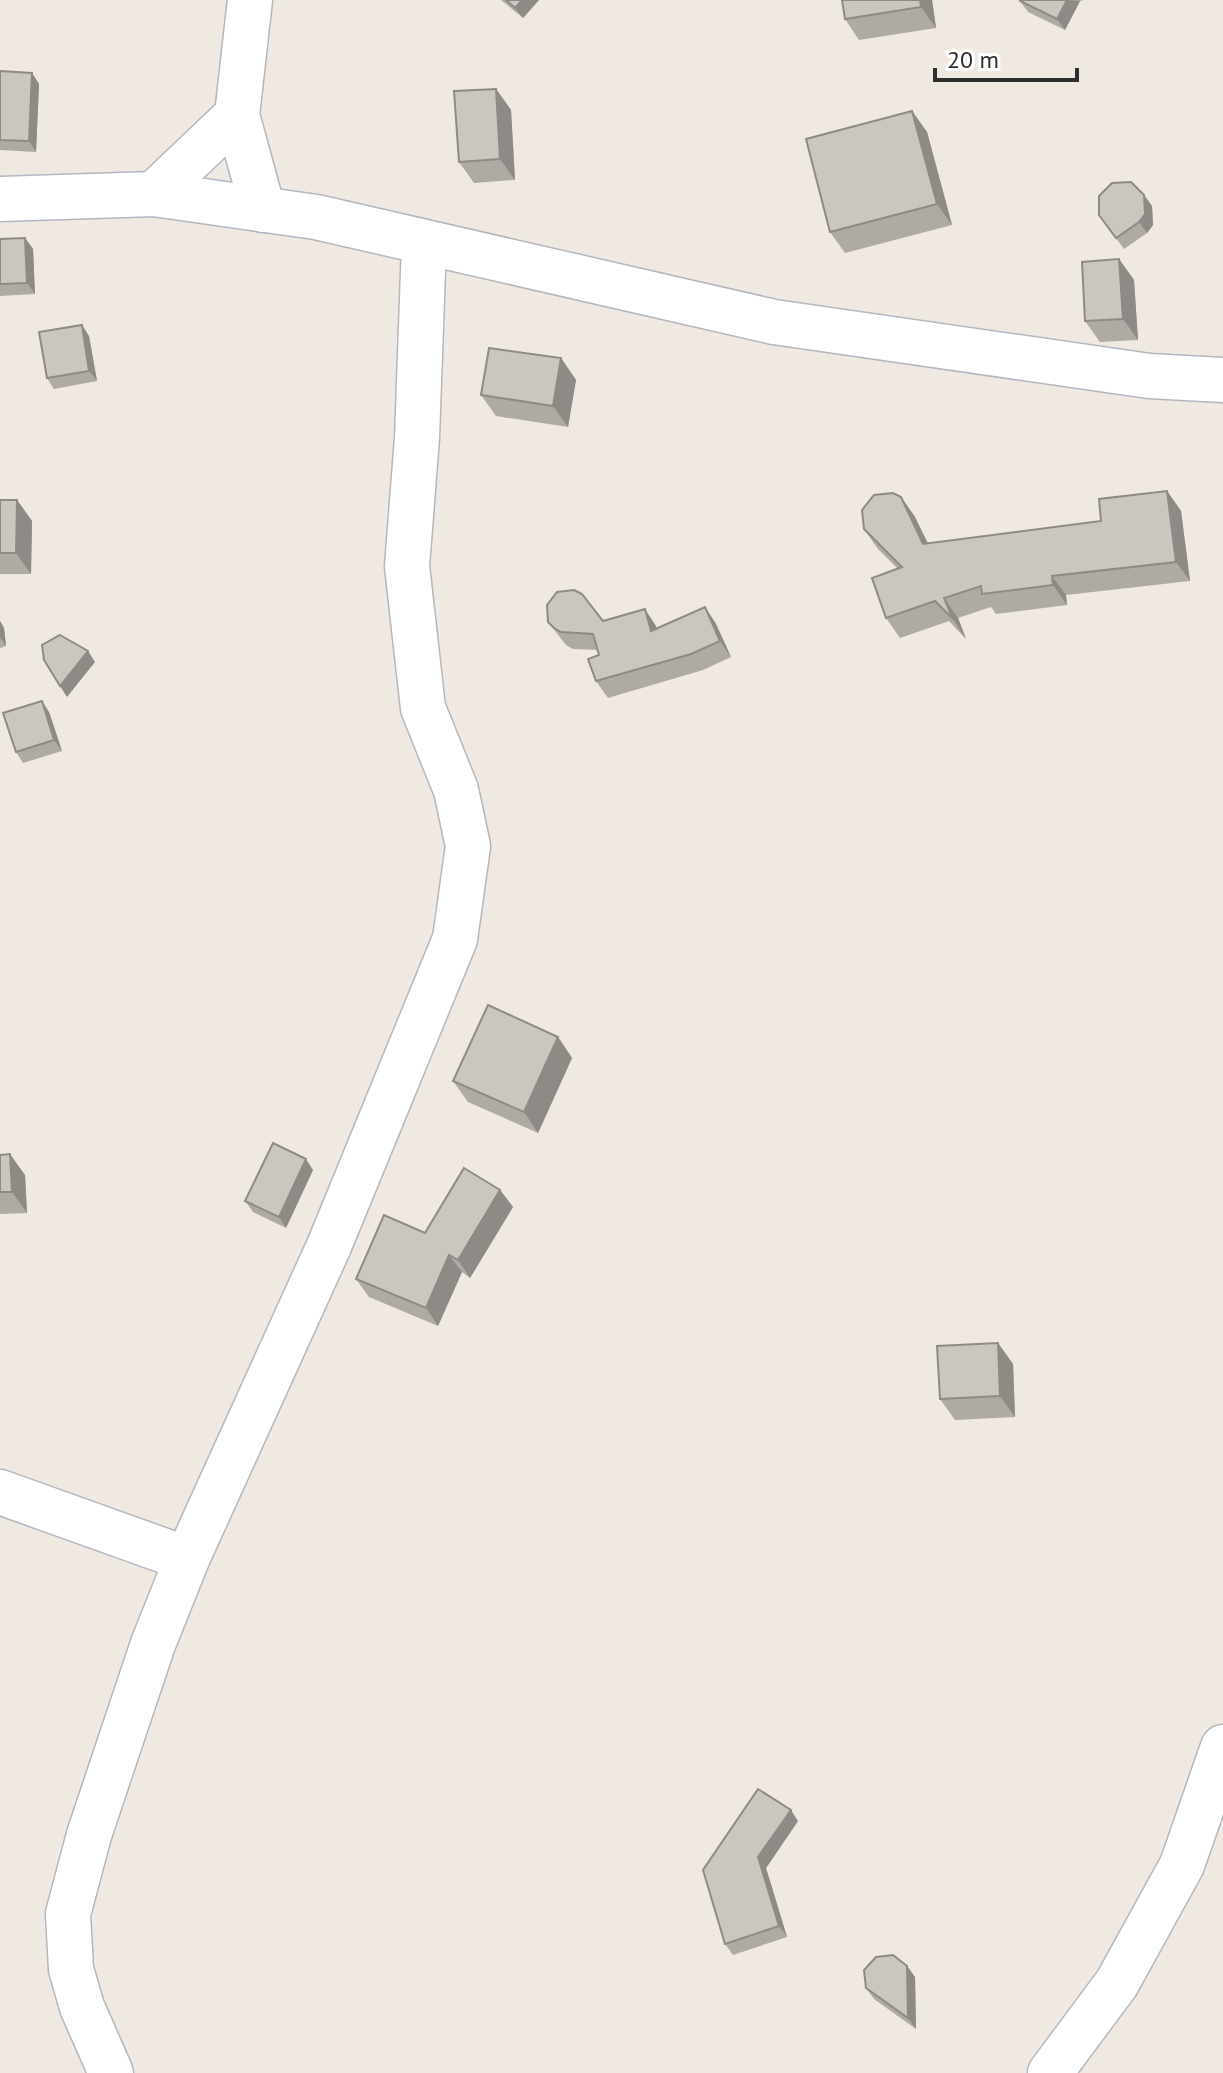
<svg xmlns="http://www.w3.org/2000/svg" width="1223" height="2073" viewBox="0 0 1223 2073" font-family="'PT Sans',sans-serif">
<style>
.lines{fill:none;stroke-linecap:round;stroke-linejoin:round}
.minor-casing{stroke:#b4b7c1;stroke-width:47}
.minor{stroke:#fff;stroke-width:44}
.wall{fill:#afaba4}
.shaded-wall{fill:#8e8b86}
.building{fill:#cbc7bf;stroke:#8e8b86;stroke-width:2}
</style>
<rect width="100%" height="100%" fill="#efe9e1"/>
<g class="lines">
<defs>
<g id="minor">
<path d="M250,0l-13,115 26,95"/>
<path d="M154,194l83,-79"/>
<path d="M0,199l154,-5 162,23 458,105 375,54 74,4"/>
<path d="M0,1492l187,67"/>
<path d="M111,2073l-29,-66 -11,-38 -3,-55 21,-79 64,-191 34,-85 142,-313 126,-307 13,-93 -12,-56 -33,-82 -16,-142 10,-128 7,-195"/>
<path d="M1050,2073l67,-90 65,-118 41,-118"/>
</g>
</defs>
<!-- minor casing -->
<use href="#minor" class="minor-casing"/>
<!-- minor -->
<use href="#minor" class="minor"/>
</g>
<!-- wall -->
<g class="wall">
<path d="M501,0h38l-16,18z"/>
<path d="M932,0l4,28 -77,12 -14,-21z"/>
<path d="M1021,0h63l-4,1 -15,29 -37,-18 -8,-11z"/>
<path d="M0,71l32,2 7,11 -3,68 -36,-2z"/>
<path d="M496,89l15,21 4,70 -41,3 -15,-21z"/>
<path d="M912,111l15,21 25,93 -107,28 -15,-21z"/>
<path d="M1144,195l8,11 1,19 -6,8 -23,16 -25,-34z"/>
<path d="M25,238l8,11 2,45 -35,2v-57z"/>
<path d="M1119,259l15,21 4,60 -38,2 -15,-21z"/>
<path d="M89,336l8,45 -43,8 -7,-11z"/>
<path d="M561,358l15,22 -8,47 -72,-11 -15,-21z"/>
<path d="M1167,491l14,20 9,70 -124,14 1,10 -71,9 -5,-7 -33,11 8,21 -17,-18 -49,17 -14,-20 12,-49 -20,-20 -14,-20 37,-32 14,20 13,26 173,-22z"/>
<path d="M0,500h17l15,21 -1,53h-31z"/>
<path d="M705,607l11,17 15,33 -28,13 -95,28 -12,-17 3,-26 -1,-5 -25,-1 -7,-4 -18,-23 55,-1 53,5 1,3z"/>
<path d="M0,621l4,7 2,18 -6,2z"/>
<path d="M49,712l13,39 -39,12 -7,-11z"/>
<path d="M558,1037l14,21 -34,75 -70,-31 -15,-21z"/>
<path d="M0,1155l25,20 2,38 -27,1z"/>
<path d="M313,1170l-27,58 -33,-16 -8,-11z"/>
<path d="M500,1190l13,17 -43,71 -8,-6 -24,54 -69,-29 -13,-18 69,-46z"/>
<path d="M998,1343l15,21 2,53 -60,3 -15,-21z"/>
<path d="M798,1821l-32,47 21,69 -54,18 -8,-11 -22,-74z"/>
<path d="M907,1966l8,11 1,52 -42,-30 -8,-11z"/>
</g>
<!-- shaded-wall -->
<g class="shaded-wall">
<path d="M522,0h17l-16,18 -8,-10z"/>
<path d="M920,0h12l4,28 -15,-21z"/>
<path d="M1067,0l13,1 -15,29 -8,-11z"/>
<path d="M32,73l7,11 -3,68 -7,-11z"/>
<path d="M496,89l15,21 4,70 -15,-21z"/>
<path d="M912,111l15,21 25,93 -15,-21z"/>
<path d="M1144,195l8,11 1,19 -6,8 -8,-11z"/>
<path d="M25,238l8,11 2,45 -8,-11z"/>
<path d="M1119,259l15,21 4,60 -15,-21z"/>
<path d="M82,325l7,11 8,45 -8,-10z"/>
<path d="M561,358l15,22 -8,47 -15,-21z"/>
<path d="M1167,491l14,20 9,70 -14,-19z"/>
<path d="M901,497l14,20 22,47 -14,-20z"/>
<path d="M17,500l15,21 -1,53 -15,-21z"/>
<path d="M1052,576l14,19 1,10 -14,-20z"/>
<path d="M944,598l14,20 8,21 -13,-20z"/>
<path d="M705,607l11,17 15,33 -11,-16z"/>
<path d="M645,609l11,17 7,22 -12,-17z"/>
<path d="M0,621l4,7 2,18 -6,-9z"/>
<path d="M88,651l7,11 -28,35 -7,-11z"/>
<path d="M42,701l7,11 13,39 -8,-11z"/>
<path d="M558,1037l14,21 -34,75 -14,-21z"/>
<path d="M10,1154l15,21 2,38 -15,-21z"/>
<path d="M306,1159l7,11 -27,58 -7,-11z"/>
<path d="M500,1190l13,17 -43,71 -12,-18z"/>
<path d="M449,1255l13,17 -24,54 -12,-18z"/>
<path d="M998,1343l15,21 2,53 -15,-21z"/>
<path d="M791,1810l7,11 -32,47 21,69 -8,-11 -21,-69z"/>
<path d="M907,1966l8,11 1,52 -8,-11z"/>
</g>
<!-- building -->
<g class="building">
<path d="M506,0h16l-7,8z"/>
<path d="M842,0h78l1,7 -76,12z"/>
<path d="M1021,0h46l-10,19 -37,-18z"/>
<path d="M0,71l32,2 -3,68 -29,-1z"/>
<path d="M496,89l4,70 -41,3 -5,-71z"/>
<path d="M912,111l25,93 -107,28 -24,-93z"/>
<path d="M1131,182l13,13 1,19 -6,8 -23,16 -17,-23v-19l13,-13z"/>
<path d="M25,238l2,45 -27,1v-45z"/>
<path d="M1119,259l4,60 -38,2 -3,-59z"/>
<path d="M82,325l7,46 -42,7 -8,-46z"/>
<path d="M489,348l72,10 -8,48 -72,-11z"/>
<path d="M1167,491l9,71 -124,14 1,9 -71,9 -1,-8 -37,12 9,21 -18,-18 -49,17 -14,-40 30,-11 -38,-38 -2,-19 12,-15 19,-2 8,4 22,47 178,-23 -2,-22z"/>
<path d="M0,500h17l-1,53h-16z"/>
<path d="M574,590l8,4 21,27 42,-12 6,22 54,-24 15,34 -29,13 -95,27 -8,-22 11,-4 -6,-21 -32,-2 -7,-4 -6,-6 -1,-17 10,-13z"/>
<path d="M60,635l28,16 -28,35 -16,-26 -2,-15z"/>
<path d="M42,701l12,39 -38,12 -13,-39z"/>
<path d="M488,1005l70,32 -34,75 -71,-31z"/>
<path d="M273,1143l33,16 -27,58 -34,-16z"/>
<path d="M10,1154l2,38h-12v-37z"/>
<path d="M464,1168l36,22 -42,70 -9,-5 -23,53 -70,-29 28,-64 41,18z"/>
<path d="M998,1343l2,53 -60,3 -3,-53z"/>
<path d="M758,1789l33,21 -33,47 21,69 -54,18 -22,-74z"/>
<path d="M893,1955l14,11 1,52 -42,-30 -2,-18 12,-13z"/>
</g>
<!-- scale -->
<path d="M935 68v12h142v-12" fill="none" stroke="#2e2e2e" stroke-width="4"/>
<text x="947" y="68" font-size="24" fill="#2e2e2e" stroke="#ffffff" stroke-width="6" paint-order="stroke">20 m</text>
</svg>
